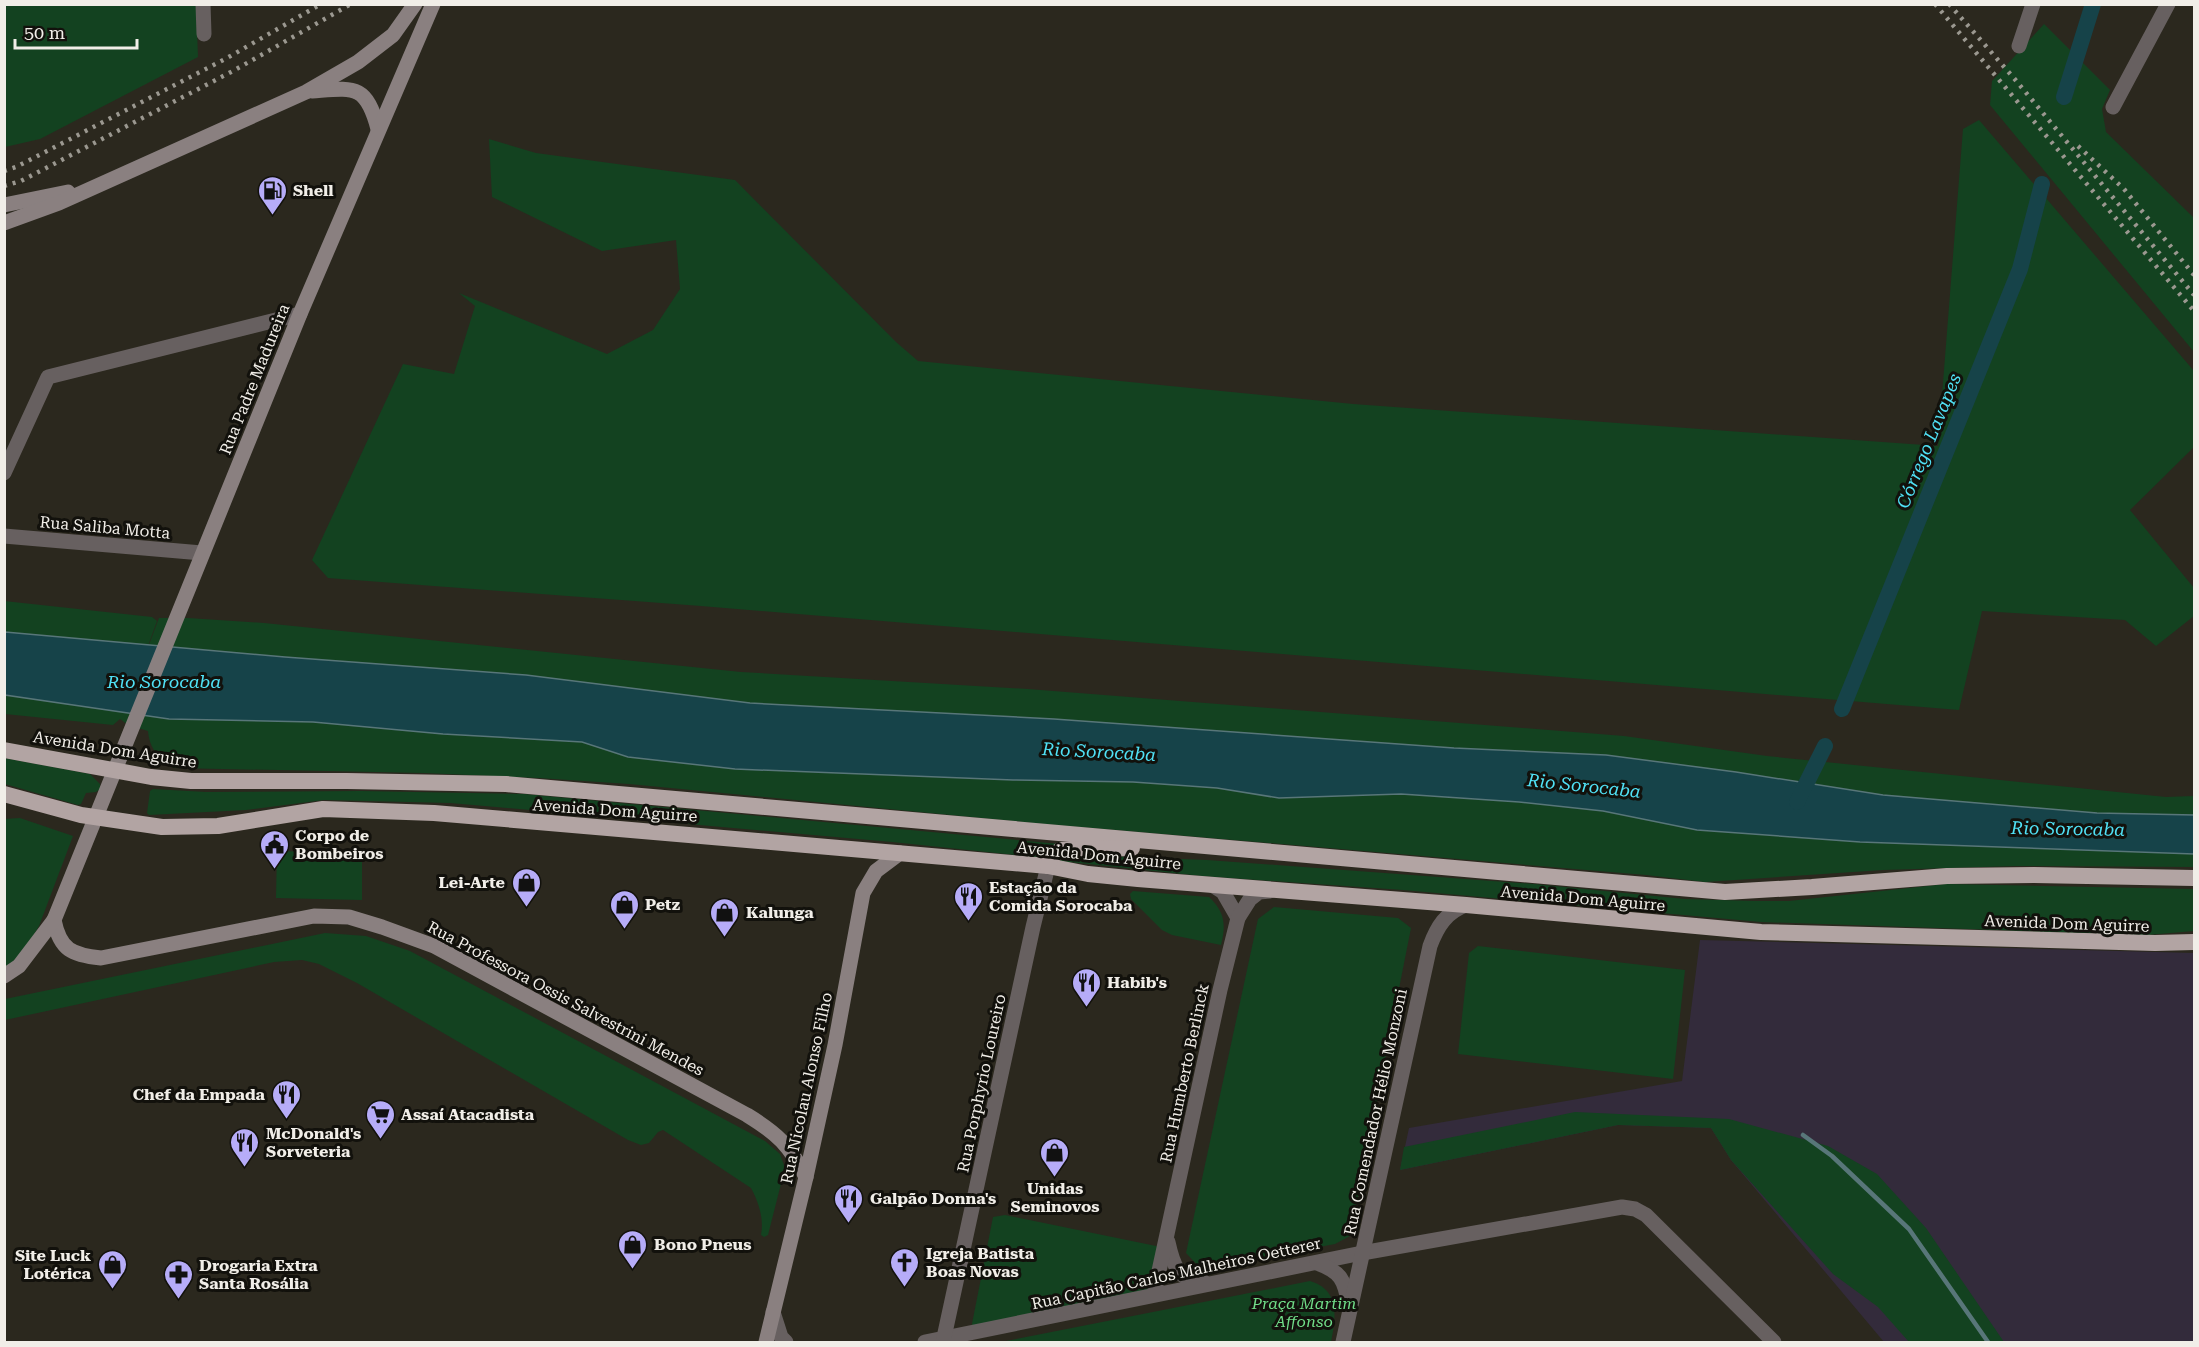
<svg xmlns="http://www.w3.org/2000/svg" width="2199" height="1347" viewBox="0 0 2199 1347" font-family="'Roboto Serif',serif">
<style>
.industrial{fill:#332b3b}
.green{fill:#134220}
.water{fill:#164349;stroke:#587679;stroke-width:1.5}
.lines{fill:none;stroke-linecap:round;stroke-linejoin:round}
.stream{stroke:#587679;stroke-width:4.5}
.canal{stroke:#164349;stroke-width:16}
.minor{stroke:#676060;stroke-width:15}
.tertiary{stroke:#676060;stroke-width:15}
.secondary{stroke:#8a8080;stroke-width:15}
.trunk{stroke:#b2a4a3;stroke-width:16}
.rail{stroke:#9b9890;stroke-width:4.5;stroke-dasharray:3 6;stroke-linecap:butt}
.labels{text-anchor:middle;stroke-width:6;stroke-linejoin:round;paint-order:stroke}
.poi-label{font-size:16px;font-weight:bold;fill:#f1eee8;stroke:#12110c;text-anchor:start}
.street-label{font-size:16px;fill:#f1eee8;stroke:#12110c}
.park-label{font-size:16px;font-style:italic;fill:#70dc88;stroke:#12110c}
.water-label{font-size:18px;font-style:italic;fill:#50e1f5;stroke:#12110c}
</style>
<rect width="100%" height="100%" fill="#2b281e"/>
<!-- industrial -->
<path class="industrial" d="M1700,940l494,13v389h-310l-153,-182 -20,-32 -93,-3 -218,45 9,-42 273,-47z"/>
<!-- green -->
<g class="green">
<path d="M4,5h192l2,52 -158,82 -35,8z"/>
<path d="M2044,24l66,66 -8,19 4,23 88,86v134l-204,-247 2,-24z"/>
<path d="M1979,120l215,251v76l-64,63 64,78v28l-38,30 -31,-26 -143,-9 -23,99 -1258,-104 -373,-28 -16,-18 91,-196 51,10 21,-68 -16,-13 148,61 46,-24 27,-41 -4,-49 -74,11 -110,-54 -3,-58 47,14 199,27 161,162 22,19 435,43 585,42 25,-317z"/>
<path d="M4,601l148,16 5,4 -22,61 24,-64h29l76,5 477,49 287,17 596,47 143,20 399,41 28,-1v71l-178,-1 -133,4 -178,12 -59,-7 -613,-52 -404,-39 -90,-6 -115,-5 -249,-5c-15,-6 -26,-20 -27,-37l-20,-6 -8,-6 -7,6 -108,-11z"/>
<path d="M4,758l86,16 10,10v5l-4,3 -10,1 -5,11 -3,1 -73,-21z"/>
<path d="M153,789l53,3 155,-1 163,3 536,50 -17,14 -151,-16 -442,-39 -126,-3 -78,10 -97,5 -2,-2 3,-22z"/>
<path d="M20,818l53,18 -34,90 -15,25 -19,18 -1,-150z"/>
<path d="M277,851l85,2v47l-86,-2z"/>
<path d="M1076,855l131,5 327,24 151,15 69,2h35l157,-17 248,5v42l-47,4 -386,-13 -358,-32 -201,-14 -142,-15 6,-5z"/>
<path d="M1133,891l76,6c16,15 17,28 12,48l-49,-10 -10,-5 -31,-31 -1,-5z"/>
<path d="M1274,907l124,11 13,10 -61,308 -15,8 -134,25 -15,-16 72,-334z"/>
<path d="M325,933l41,3 44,15 355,190 15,13 5,14 -17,67 -4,2 -3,-2c3,-16 -2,-32 -10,-47l-88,-58 -5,2 -9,11 -8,2 -13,-5 -271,-157 -38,-19 -17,-4 -28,2 -269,58v-21z"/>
<path d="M1478,946l207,24 -12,109 -215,-25 11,-101z"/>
<path d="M1575,1112l154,7 99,27 49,28 49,54 78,114h-95l-31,-35 -45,-33 -102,-114 -20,-32 -93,-3 -218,45 4,-23z"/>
<path d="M1005,1215l156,32 -10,44 -180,38 22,-112z"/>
<path d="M1310,1281c30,9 26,36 21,61h-330z"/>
</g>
<!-- water -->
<path class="water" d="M5,632l280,25 241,18 224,28 304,16 400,29 152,7 130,17 147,23 214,18 97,2v39l-334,-12 -163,-12 -94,-19 -84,-9 -118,-8 -122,4 -62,-10 -84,-6 -120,-2 -278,-11 -107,-12 -46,-15 -139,-8 -130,-12 -144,-3 -164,-24z"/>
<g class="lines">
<!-- stream -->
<path class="stream" d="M1803,1135l29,21 77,73 79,113"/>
<!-- canal -->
<g class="canal">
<path d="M2064,97l29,-93"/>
<path d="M1842,709l178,-440 22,-85"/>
<path d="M1797,802l28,-56"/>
</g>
<!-- minor -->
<g class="minor">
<path d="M203,4l1,30"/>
<path d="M2019,46l14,-42"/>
<path d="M2113,107l55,-103"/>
<path d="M4,473l44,-96 252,-63"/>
<path d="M4,536l198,17"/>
<path d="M1212,885l11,7 15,26"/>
<path d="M1168,1242c5,23 10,39 36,40"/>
<path d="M1154,1294l66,-304 18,-72 12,-19 9,-7 11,-1"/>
<path d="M773,1312l8,25 5,5"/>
<path d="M925,1342l437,-89 260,-46 13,2 11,6 128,127"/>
</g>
<!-- tertiary -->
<g class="tertiary">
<path d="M1317,1263c24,9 27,16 32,41"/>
<path d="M943,1342l90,-415 15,-61"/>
<path d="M1343,1342l87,-396c7,-19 16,-34 36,-41"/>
</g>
<!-- secondary -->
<g class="secondary">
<path d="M312,91c41,-3 54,-8 66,38"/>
<path d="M4,205l64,-13"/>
<path d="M4,223l55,-20 247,-111 52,-30 35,-27 22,-31"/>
<path d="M54,920c6,30 18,35 47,38l213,-42 35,1 33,10 52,19 313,169c31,19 42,30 59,62"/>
<path d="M4,976l15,-10 35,-46 246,-606 133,-310"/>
<path d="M766,1342l40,-165 29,-132 28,-152 13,-22 24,-18"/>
</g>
<!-- trunk -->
<g class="trunk">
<path d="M4,750l147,27 40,4h156l159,3 1219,108 87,-5 135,-11 87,-1 160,3"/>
<path d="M4,794l77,21 81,12 56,-1 105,-17 111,4 614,53 40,8 50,5 328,26 295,27 394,11 39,-1"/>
<path d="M1048,866l3,-9 9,-7 72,-2"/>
</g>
<!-- rail -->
<g class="rail">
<path d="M1935,4l259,307"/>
<path d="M1949,4l64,73 181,218"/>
<path d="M2078,146l46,43 70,86"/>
<path d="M4,171l12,-4 211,-109 94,-54"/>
<path d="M4,186l17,-5 212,-110 118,-67"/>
</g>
</g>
<!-- icons -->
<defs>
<symbol id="fuel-pin" viewBox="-11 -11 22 30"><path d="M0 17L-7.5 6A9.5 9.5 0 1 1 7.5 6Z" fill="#b6acf8" stroke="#12110c"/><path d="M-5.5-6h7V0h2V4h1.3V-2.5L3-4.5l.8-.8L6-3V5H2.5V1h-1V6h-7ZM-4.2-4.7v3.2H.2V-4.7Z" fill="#111"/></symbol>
<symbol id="civic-pin" viewBox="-11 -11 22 30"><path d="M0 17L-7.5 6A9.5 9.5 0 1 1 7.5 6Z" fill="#b6acf8" stroke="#12110c"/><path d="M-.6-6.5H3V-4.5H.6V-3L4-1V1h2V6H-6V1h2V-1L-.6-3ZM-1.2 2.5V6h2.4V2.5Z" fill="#111"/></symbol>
<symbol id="shop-pin" viewBox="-11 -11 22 30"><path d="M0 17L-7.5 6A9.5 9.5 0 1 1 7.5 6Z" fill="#b6acf8" stroke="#12110c"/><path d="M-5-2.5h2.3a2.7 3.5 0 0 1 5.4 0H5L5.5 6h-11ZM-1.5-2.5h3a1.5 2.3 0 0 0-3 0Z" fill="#111"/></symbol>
<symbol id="restaurant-pin" viewBox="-11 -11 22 30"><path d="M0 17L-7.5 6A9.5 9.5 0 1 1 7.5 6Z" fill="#b6acf8" stroke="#12110c"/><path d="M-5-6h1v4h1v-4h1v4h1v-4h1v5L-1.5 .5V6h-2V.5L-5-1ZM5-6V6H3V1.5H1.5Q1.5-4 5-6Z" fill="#111"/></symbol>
<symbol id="supermarket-pin" viewBox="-11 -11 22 30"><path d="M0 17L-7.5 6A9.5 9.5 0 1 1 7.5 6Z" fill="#b6acf8" stroke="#12110c"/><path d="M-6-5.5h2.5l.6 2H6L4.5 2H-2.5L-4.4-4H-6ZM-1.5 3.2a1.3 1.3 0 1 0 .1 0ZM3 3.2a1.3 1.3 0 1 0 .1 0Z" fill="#111"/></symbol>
<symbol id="church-pin" viewBox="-11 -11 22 30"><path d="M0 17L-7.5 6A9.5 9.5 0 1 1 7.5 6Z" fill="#b6acf8" stroke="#12110c"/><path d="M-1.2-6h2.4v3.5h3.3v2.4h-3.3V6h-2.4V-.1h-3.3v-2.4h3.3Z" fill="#111"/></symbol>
<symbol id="pharmacy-pin" viewBox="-11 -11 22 30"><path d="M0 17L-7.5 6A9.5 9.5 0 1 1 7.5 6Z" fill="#b6acf8" stroke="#12110c"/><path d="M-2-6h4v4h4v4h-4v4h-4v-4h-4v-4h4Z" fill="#111"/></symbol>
</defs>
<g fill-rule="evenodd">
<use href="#fuel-pin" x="256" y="174" width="33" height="45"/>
<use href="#civic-pin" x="258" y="828" width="33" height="45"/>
<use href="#shop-pin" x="510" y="866" width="33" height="45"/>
<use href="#restaurant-pin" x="952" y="880" width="33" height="45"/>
<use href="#shop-pin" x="608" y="888" width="33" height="45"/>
<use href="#shop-pin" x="708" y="896" width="33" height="45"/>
<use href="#restaurant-pin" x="1070" y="966" width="33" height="45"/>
<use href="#restaurant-pin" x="270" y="1078" width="33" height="45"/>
<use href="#supermarket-pin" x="364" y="1098" width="33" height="45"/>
<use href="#restaurant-pin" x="228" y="1126" width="33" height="45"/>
<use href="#shop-pin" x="1038" y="1136" width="33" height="45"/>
<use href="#restaurant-pin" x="832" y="1182" width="33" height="45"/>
<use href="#shop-pin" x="616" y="1228" width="33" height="45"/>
<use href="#church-pin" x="888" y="1246" width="33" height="45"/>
<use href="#shop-pin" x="96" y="1248" width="33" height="45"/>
<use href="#pharmacy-pin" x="162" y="1258" width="33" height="45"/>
</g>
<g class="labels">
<!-- poi labels -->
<g class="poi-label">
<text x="293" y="196">Shell</text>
<text x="295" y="841">Corpo de<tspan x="295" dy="18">Bombeiros</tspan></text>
<text x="505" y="888" text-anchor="end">Lei-Arte</text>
<text x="989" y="893">Estação da<tspan x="989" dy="18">Comida Sorocaba</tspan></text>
<text x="645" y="910">Petz</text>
<text x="746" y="918">Kalunga</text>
<text x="1107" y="988">Habib's</text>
<text x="265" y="1100" text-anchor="end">Chef da Empada</text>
<text x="401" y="1120">Assaí Atacadista</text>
<text x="266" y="1139">McDonald's<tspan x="266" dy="18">Sorveteria</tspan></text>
<text x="1055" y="1194" text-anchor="middle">Unidas<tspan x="1055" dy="18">Seminovos</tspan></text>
<text x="870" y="1204">Galpão Donna's</text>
<text x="654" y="1250">Bono Pneus</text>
<text x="926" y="1259">Igreja Batista<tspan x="926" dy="18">Boas Novas</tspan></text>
<text x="91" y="1261" text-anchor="end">Site Luck<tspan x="91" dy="18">Lotérica</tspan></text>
<text x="199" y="1271">Drogaria Extra<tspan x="199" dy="18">Santa Rosália</tspan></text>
</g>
<!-- street labels -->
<g class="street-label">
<text transform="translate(254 379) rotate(-68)" y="6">Rua Padre Madureira</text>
<text transform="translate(105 527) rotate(5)" y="6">Rua Saliba Motta</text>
<text transform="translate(115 749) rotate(9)" y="6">Avenida Dom Aguirre</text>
<text transform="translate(615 810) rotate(4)" y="6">Avenida Dom Aguirre</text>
<text transform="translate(1099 855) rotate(6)" y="6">Avenida Dom Aguirre</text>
<text transform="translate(1583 898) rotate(5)" y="6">Avenida Dom Aguirre</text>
<text transform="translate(2067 923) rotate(2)" y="6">Avenida Dom Aguirre</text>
<text transform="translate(566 998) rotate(28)" y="6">Rua Professora Ossis Salvestrini Mendes</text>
<text transform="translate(1184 1073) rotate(-78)" y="6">Rua Humberto Berlinck</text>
<text transform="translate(981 1083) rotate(-78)" y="6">Rua Porphyrio Loureiro</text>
<text transform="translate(806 1088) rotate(-78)" y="6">Rua Nicolau Alonso Filho</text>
<text transform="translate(1375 1112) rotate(-78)" y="6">Rua Comendador Hélio Monzoni</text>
<text transform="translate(1176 1273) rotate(-12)" y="6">Rua Capitão Carlos Malheiros Oetterer</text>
</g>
<!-- park labels -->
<g class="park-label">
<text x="1304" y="1309">Praça Martim<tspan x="1304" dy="18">Affonso</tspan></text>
</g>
<!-- water labels -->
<g class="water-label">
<text transform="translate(1929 441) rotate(-68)" y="6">Córrego Lavapes</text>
<text x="164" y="688">Rio Sorocaba</text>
<text transform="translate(1099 752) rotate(3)" y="6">Rio Sorocaba</text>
<text transform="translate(1584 786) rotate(6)" y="6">Rio Sorocaba</text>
<text transform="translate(2068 829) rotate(1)" y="6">Rio Sorocaba</text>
</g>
</g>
<!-- border -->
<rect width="2199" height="1347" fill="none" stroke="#f1eee8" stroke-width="12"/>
<!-- scale -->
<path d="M15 39v9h122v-9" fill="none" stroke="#f1eee8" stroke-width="3"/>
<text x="24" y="39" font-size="18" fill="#f1eee8" stroke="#12110c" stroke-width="4.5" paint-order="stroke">50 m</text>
</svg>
